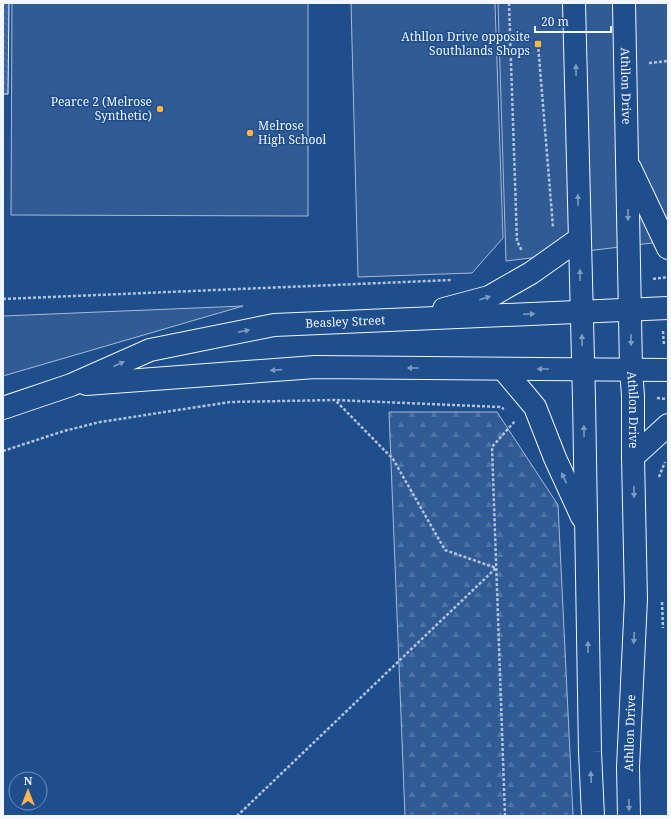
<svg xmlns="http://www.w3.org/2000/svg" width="671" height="819" viewBox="0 0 671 819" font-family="'Noto Serif',serif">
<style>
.green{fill:#305b95;stroke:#a8bbd7}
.forest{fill:url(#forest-firs);stroke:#a8bbd7}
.building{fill:url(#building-back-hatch);stroke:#f2f6ff}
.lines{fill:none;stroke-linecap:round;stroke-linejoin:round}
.major-casing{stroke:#f2f6ff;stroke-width:24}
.path{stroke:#b3c4dc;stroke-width:2.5;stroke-dasharray:3 2;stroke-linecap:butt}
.major{stroke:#1f4e8c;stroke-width:22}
.oneway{fill:#7e9ac0}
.poi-dot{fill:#ffb74d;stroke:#1f4e8c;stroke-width:1.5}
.labels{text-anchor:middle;stroke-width:3;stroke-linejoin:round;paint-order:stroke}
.poi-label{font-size:12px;fill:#f2f6ff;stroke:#1f4e8c;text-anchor:end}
.street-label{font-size:12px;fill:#f2f6ff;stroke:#1f4e8c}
</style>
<defs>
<pattern id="forest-firs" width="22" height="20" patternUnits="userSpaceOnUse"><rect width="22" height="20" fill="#305b95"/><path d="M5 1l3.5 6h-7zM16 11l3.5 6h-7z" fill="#4e73a5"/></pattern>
<pattern id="building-back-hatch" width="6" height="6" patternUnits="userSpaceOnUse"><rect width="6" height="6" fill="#3563a3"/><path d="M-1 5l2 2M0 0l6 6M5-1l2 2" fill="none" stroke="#537ab1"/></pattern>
</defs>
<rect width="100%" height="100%" fill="#1f4e8c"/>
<!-- green -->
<g class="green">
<path d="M12,3h296v213l-297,-1z"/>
<path d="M351,3h144l8,235 -31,35 -114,4z"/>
<path d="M498,3h170v238l-162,20z"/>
<path d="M243,306l-240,70v-60z"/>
</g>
<!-- forest -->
<path class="forest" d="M389,412h108l61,93 15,311h-168z"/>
<!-- building -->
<path class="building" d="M3,3h6l-1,91h-5z"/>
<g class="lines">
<defs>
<g id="major">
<path d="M574,3l10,396 6,353 3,64"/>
<path id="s1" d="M624,3l7,366 2,27v61l3,142 -8,168 1,49"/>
<path d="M630,168l38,80"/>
<path d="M444,309l45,-12 42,-24 48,-34"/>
<path d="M503,369l32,38 20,51 27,59"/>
<path d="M86,384l229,-17 353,3"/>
<path id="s2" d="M3,408l68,-23 79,-35 124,-25 394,-17"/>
<path d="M633,457l35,-32"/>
</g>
</defs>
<!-- major casing -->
<use href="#major" class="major-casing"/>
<!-- path -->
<g class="path">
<path d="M509,3l8,238 5,10"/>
<path d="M538,44l15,183"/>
<path d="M649,63l19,-2"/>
<path d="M653,279l15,-2"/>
<path d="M3,299l449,-19"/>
<path d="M663,331l1,15"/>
<path d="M657,398l11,1"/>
<path d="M3,451l61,-20 36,-9 130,-20 105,-2 165,7 4,2"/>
<path d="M659,477l6,-15"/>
<path d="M662,602l1,26"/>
<path d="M237,816l259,-248 -51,-18 -52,-91 -58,-59"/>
<path d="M505,816l-13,-369 23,-26"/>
</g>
<!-- major -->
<use href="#major" class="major"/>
</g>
<!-- one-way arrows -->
<defs><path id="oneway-solid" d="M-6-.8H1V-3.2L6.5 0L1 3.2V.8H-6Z"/></defs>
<g class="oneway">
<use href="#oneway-solid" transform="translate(576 70) rotate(-91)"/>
<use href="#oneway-solid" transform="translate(578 200) rotate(-91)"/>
<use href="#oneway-solid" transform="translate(628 215) rotate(89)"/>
<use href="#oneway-solid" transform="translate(580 275) rotate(-91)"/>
<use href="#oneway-solid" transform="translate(485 298) rotate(-18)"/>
<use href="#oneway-solid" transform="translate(529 314) rotate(-2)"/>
<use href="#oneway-solid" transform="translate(244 331) rotate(-11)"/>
<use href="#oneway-solid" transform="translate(582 340) rotate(-91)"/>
<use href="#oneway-solid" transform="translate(631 340) rotate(89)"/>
<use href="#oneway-solid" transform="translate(119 364) rotate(-24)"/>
<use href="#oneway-solid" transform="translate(413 368) rotate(-180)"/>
<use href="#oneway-solid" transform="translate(543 369) rotate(-180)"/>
<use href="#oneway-solid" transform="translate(276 370) rotate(176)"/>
<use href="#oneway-solid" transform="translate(584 431) rotate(-91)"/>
<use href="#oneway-solid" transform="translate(564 478) rotate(-115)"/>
<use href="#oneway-solid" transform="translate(634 492) rotate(89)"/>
<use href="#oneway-solid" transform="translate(634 638) rotate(93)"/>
<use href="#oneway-solid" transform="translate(588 647) rotate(-91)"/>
<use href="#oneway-solid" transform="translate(591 777) rotate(-93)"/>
<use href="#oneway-solid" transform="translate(629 805) rotate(89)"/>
</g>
<!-- markers -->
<g class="poi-dot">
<rect x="534" y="40" width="8" height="8" rx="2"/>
<circle cx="160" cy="109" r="4"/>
<circle cx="250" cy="133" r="4"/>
</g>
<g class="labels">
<!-- poi labels -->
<g class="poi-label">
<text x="530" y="41">Athllon Drive opposite<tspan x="530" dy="14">Southlands Shops</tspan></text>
<text x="152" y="106">Pearce 2 (Melrose<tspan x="152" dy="14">Synthetic)</tspan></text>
<text x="258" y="130" text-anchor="start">Melrose<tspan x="258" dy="14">High School</tspan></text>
</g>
<!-- street labels -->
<g class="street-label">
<text dy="4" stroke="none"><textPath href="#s1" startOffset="83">Athllon Drive</textPath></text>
<text dy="4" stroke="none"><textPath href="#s2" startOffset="356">Beasley Street</textPath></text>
<text dy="4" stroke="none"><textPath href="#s1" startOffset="407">Athllon Drive</textPath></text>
<text transform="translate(630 733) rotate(-88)" y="4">Athllon Drive</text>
</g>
</g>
<!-- border -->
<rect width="671" height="819" fill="none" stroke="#f2f6ff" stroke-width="8"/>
<!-- north arrow -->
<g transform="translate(28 791)"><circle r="19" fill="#1f4e8c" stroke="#7391ba"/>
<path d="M0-3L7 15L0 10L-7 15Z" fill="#ffb74d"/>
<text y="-6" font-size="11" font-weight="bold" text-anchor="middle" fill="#f2f6ff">N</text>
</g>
<!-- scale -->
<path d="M535 26v6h76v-6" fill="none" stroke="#f2f6ff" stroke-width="2"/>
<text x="541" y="26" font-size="12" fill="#f2f6ff" stroke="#1f4e8c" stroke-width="3" paint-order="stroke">20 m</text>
</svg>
